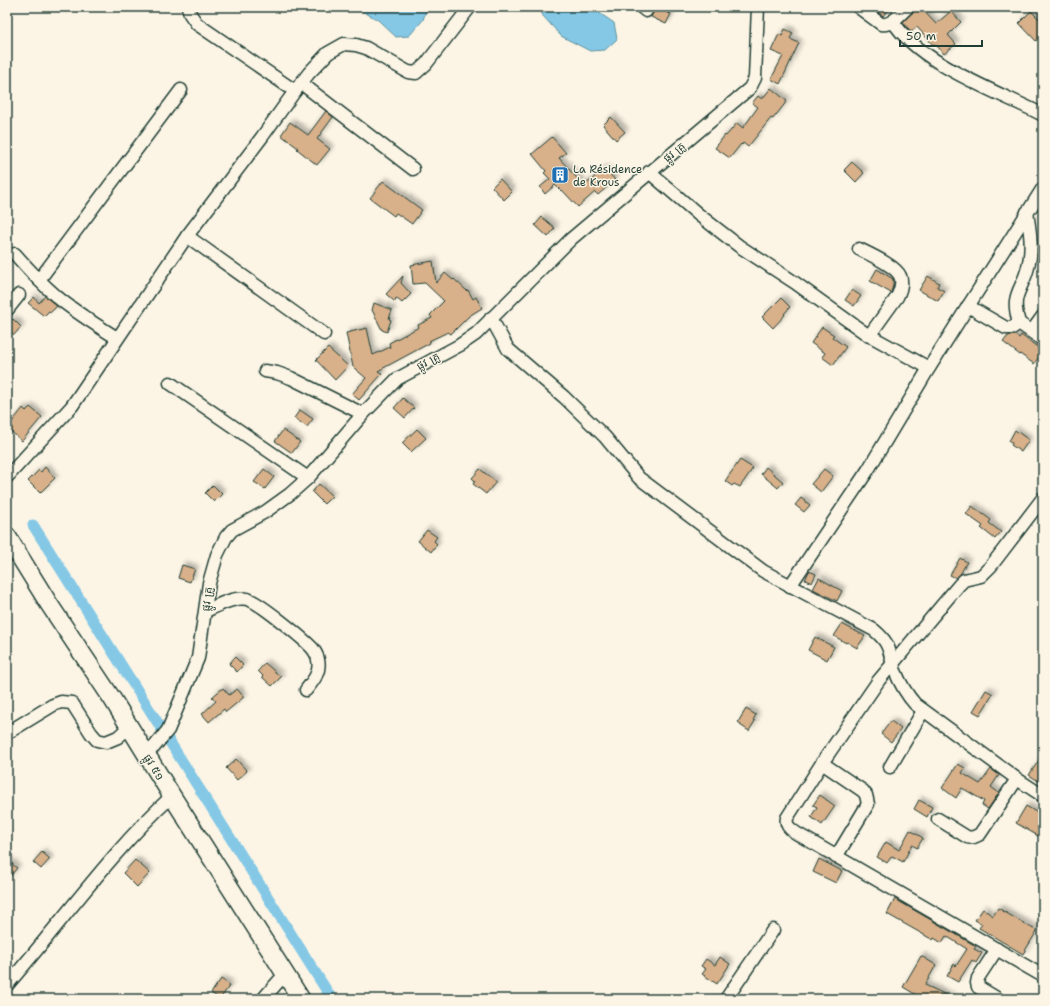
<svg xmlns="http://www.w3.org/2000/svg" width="1050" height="1006" viewBox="0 0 1050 1006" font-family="'Shantell Sans','Noto Sans Khmer',sans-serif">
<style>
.water{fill:#85c8e6;stroke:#5c909f}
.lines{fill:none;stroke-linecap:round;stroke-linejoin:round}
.canal{stroke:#85c8e6;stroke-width:11}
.building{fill:#d8b089;stroke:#1f3d34;filter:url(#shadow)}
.minor-casing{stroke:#1f3d34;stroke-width:15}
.secondary-casing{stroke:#1f3d34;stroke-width:20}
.minor{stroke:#fcf5e5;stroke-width:12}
.secondary{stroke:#fcf5e5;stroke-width:17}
.labels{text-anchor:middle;stroke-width:3;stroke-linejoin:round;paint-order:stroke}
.street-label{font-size:11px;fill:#1f3d34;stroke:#fcf5e5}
.poi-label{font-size:11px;fill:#1f3d34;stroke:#fcf5e5;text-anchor:start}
</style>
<defs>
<filter id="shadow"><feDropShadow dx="3.5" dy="-3.5" stdDeviation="2" flood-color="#0004"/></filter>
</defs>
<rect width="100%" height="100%" fill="#fcf5e5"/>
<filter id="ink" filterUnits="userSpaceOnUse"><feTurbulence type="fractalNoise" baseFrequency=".025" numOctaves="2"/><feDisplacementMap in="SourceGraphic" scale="8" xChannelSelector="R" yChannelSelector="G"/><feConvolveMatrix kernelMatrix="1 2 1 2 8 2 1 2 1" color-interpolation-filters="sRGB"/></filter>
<g filter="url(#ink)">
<!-- water -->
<g class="water">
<path d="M355,7h27l1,2 9,2 3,-4h32l-4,13 -14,16 -13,1 -18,-17z"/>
<path d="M539,7h49l4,1 22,15 3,16 -12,11 -15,1 -29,-15 -18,-20z"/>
</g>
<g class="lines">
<!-- canal -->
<path class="canal" d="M33,525l299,474"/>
</g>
<!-- building -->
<g class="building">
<path d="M654,7h17l-3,6 3,1 -5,10 -15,-7 2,-4z"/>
<path d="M871,7h20l-8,9z"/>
<path d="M917,7h3l16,17 15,-13 10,11 -13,13 8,9 -12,10 -7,-8 -3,-2 -1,1 -16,-18 -6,5 -8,-10 10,-10z"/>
<path d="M1031,11l12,12v10l-7,8 -17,-18z"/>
<path d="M785,29l8,4 -3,6 9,4 -19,41 -9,-5 12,-23 -12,-5 8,-17 3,2z"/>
<path d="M771,88l16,13 -14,18 -2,-1 -23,29 -5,-4 -1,2 -1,-1 -11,14 -15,-10 10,-13 1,1 11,-13 6,5 15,-21 -6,-4 6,-7 4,3z"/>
<path d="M326,111l7,6 -16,22 13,10 -13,16 -20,-16 1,-1 -17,-13 9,-13 18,13z"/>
<path d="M611,117l14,15 -9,8 -13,-15z"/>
<path d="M552,137l14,16 -7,5 25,28 21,-18 10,12 -17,15 -3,-3 -17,15 -16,-17 -1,1 -6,-6 -10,9 -5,-7 10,-8 -6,-6 2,-2 -14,-17z"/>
<path d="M852,162l12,11 -8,9 -12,-12z"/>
<path d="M500,179l12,13 -8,8 -12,-13z"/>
<path d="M383,181l39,29 -10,14 -16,-11 -2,3 -24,-18z"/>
<path d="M542,217l13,11 -7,9 -13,-12z"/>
<path d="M433,261l3,22 9,-10 8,7 1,-1 13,12 1,-1 5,9 3,-2 6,11 -13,8 -18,18 -3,-2 -19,9 1,2 -52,28 4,3 -23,26 -7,-6 14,-16 -13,-11 -7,-34 21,-5 6,27 17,-8 -1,-4 30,-16 -1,-2 14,-7 -2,-3 14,-14 -19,-18 -12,1 -2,-19z"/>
<path d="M877,269l16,10v6l-2,8 -21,-12z"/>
<path d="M403,276l-2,7 10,11 -9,9 -6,-5 -1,4 -9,-8z"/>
<path d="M928,276l11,7 -2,4 7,4 -6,10 -19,-11z"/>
<path d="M852,290l9,6 -7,10 -9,-6z"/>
<path d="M45,296l12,10 -6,6 -2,-1 -5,5 -16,-13 6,-6 5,6z"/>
<path d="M781,298l9,9 -6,7 1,1 -12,13 -11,-11z"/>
<path d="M374,303l18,7 -3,9 2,1 -4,12 -5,-2 -10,-20z"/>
<path d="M13,319l8,8 -7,8 -7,-7v-3z"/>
<path d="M822,327l12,8 -2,2 14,10 -13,18 -11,-8 3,-4 -14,-10z"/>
<path d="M1015,335l4,3 2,-3 22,16 -9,13 -14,-10v1l-17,-13 5,-6z"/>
<path d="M328,348l20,18 -13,14 -19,-20z"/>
<path d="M403,398l11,10 -9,10 -11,-10z"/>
<path d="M30,407l12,10 -20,24 -15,-13 16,-20 3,3z"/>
<path d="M300,410l13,9 -6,8 -13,-9z"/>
<path d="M417,429l9,9 -15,14 -9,-9z"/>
<path d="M283,430l17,12 -8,11 -17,-12z"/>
<path d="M1015,430l14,10 -8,12 -10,-7 1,-2 -3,-2z"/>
<path d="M740,460l13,8 -13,19 -6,-3 -2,2 -7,-5z"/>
<path d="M45,467l10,11 -15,15 -12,-12 11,-11 2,2z"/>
<path d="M766,467l17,15 -5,6 -17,-14z"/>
<path d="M264,469l10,8 -9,12 -11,-7z"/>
<path d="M480,469l16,13 -10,12 -13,-10 2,-3 -3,-3z"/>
<path d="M824,469l9,7 -12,16 -10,-8z"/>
<path d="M319,484l13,12 -8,8 -12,-12z"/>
<path d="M213,485l9,9 -8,8 -9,-9z"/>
<path d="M801,498l9,7 -6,7 -9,-7z"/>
<path d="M972,506l19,14 -2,3 12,9 -6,7 -14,-11 2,-2 -17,-12z"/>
<path d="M427,530l10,7 -3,4 3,3 -6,8 -13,-11z"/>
<path d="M960,558l7,4 -6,11 -5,5 -6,-3z"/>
<path d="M182,565l13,4 -5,13 -12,-4z"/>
<path d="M809,571l7,3 -4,9 -7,-3z"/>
<path d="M819,578l23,13 -5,10 -24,-12z"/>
<path d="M842,624l23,12 -8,12 -10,-6 -1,1 -12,-7z"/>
<path d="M815,637l19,10 -7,13 -19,-10z"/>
<path d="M235,657l8,8 -6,7 -8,-8z"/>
<path d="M265,663l16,14 -9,9 -10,-9 1,-1 -5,-5z"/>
<path d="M223,688l6,7 8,-6 7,8 -18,15 -2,-3 -15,13 -7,-8 14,-13 -4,-4z"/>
<path d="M986,690l7,4 -13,21 -7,-4z"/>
<path d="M746,709l10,6 -3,5 2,1 -6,10 -9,-6 1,-1 -3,-2z"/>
<path d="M891,721l10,8 -10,13 -10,-8z"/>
<path d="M1043,754v30l-14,-9z"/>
<path d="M236,759l11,12 -10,9 -11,-12z"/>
<path d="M958,764l7,4 -3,5 18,11 11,-15 8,6 -8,12 8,6 -11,16 -6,-4 2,-4 -22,-13 -6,10 -14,-10z"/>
<path d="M820,795l15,11 -13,19 -11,-8 6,-10 -4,-2z"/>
<path d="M919,800l13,7 -5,10 -13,-8z"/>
<path d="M1026,806l17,10v23l-27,-16z"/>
<path d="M910,830l13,8 -6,10 -5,-3 -9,17 -11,-6 -5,7 -10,-6 9,-15 13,8z"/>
<path d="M42,852l8,7 -9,10 -8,-7z"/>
<path d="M819,859l23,12 -6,12 -23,-11z"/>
<path d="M7,860l10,8 -10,12z"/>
<path d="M135,860l15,13 -13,14 -14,-14z"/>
<path d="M895,899l81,47 -2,3 8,4 -6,10 -4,-3 -14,22 -11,-6 7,-12 2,2 11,-17 -21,-13 -4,7 -8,-5 -1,2 -46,-26z"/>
<path d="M998,908l39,23 -14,23 -44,-26 3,-4 -7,-4 8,-11 10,7z"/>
<path d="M921,956l15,9 -11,20 30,14h-32l-20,-12z"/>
<path d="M720,957l10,7 -13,20 -15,-10 4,-5 -5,-3 5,-7 9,6z"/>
<path d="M221,979l9,6 -10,14 -9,-6z"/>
</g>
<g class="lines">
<defs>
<g id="minor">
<path d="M188,7l2,7 7,10 98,67"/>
<path d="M641,7l5,4"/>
<path d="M858,7l23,17c11,2 19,-10 27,-17"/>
<path d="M893,21c26,43 106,71 150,94"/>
<path d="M301,83l112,86"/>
<path d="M649,172l50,43 40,31 55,36 71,51 64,35"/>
<path d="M187,236l137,98"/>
<path d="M859,249c10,5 37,17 41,27 3,7 0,15 -3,21l-28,39"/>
<path d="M15,254c13,15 26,29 41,42 19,16 40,29 61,42"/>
<path d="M39,280l142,-190"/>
<path d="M968,306l38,22h6l7,-5 24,17"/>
<path d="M7,310l12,-15"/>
<path d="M491,318l17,31 56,48 41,40 34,41 124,93 111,59c18,15 14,21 21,41 5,12 11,23 20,33l102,75 26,17"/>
<path d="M1019,323c-9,-30 3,-31 9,-56 5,-19 2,-36 -1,-55"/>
<path d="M1032,331l11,-15"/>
<path d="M265,371l12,2 14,5 72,36"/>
<path d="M170,383l138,95"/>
<path d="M7,477l65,-71 115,-170 75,-99 33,-46 14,-18 19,-20 16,-9 12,1 10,3 42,24 8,1 10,-9 44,-57"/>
<path d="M1043,498l-52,68 -10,10 -17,4 -5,5 -80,95 -57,83 -35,55c-2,8 4,11 9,15l247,143"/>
<path d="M790,586l78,-116 61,-102 114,-180"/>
<path d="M206,611c10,-5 29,-15 41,-12 11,2 58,41 66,50 2,3 5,8 5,11 3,12 -5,21 -12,30"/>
<path d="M7,733l46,-28 8,-3 11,1 19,30 6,7 9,2 12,-5 11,-10"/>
<path d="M146,753l8,-6 14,-17 30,-72 11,-75 8,-28 9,-18 6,-7 33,-18 25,-18 18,-16 55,-64 34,-35 63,-34 16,-11 95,-95 179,-151 5,-10 3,-71"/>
<path d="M822,763l41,28 3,4 2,9 -32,53"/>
<path d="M890,767l33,-56"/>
<path d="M938,819l29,18c6,2 9,-1 13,-3l37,-55"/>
<path d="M997,949l-19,29 -1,5 1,4 20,12"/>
<path d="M7,985c55,-63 103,-132 165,-189"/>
<path d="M263,999l22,-25"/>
<path d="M726,999l47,-69"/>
</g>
<path id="secondary" d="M7,536l42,68 64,96 59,96 129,203"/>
</defs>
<!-- minor casing -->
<use href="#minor" class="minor-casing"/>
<!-- secondary casing -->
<use href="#secondary" class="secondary-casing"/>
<!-- minor -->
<use href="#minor" class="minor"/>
<!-- secondary -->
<use href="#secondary" class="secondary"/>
</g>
</g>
<!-- icons -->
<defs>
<symbol id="building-square" viewBox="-11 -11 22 22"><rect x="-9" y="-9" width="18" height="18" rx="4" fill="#1f6fb2" stroke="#fcf5e5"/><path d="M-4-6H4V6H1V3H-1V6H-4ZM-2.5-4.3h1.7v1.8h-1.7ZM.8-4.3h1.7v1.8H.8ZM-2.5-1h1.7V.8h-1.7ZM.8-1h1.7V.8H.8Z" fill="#fff"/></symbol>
</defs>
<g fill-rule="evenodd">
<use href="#building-square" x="550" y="165" width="20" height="20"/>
</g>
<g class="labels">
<!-- street labels -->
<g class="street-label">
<text transform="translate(674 152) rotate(-39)" y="4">ផ្លូវ គ្រូ</text>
<text transform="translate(428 361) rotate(-28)" y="4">ផ្លូវ គ្រូ</text>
<text transform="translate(207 599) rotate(-83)" y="4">ផ្លូវ គ្រូ</text>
<text transform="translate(154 767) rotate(59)" y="4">ផ្លូវ ៥១</text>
</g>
<!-- poi labels -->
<g class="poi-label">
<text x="573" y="173">La Résidence<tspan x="573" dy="13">de Krous</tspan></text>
</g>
</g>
<!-- margin -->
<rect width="1050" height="1006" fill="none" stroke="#fcf5e5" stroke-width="24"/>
<rect x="12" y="12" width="1026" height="982" fill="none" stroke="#1f3d34" stroke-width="1.5" filter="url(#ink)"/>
<!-- scale -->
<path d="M900 40v6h82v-6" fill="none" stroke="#1f3d34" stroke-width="2"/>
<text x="906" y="40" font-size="12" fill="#1f3d34" stroke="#fcf5e5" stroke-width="3" paint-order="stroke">50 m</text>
</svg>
